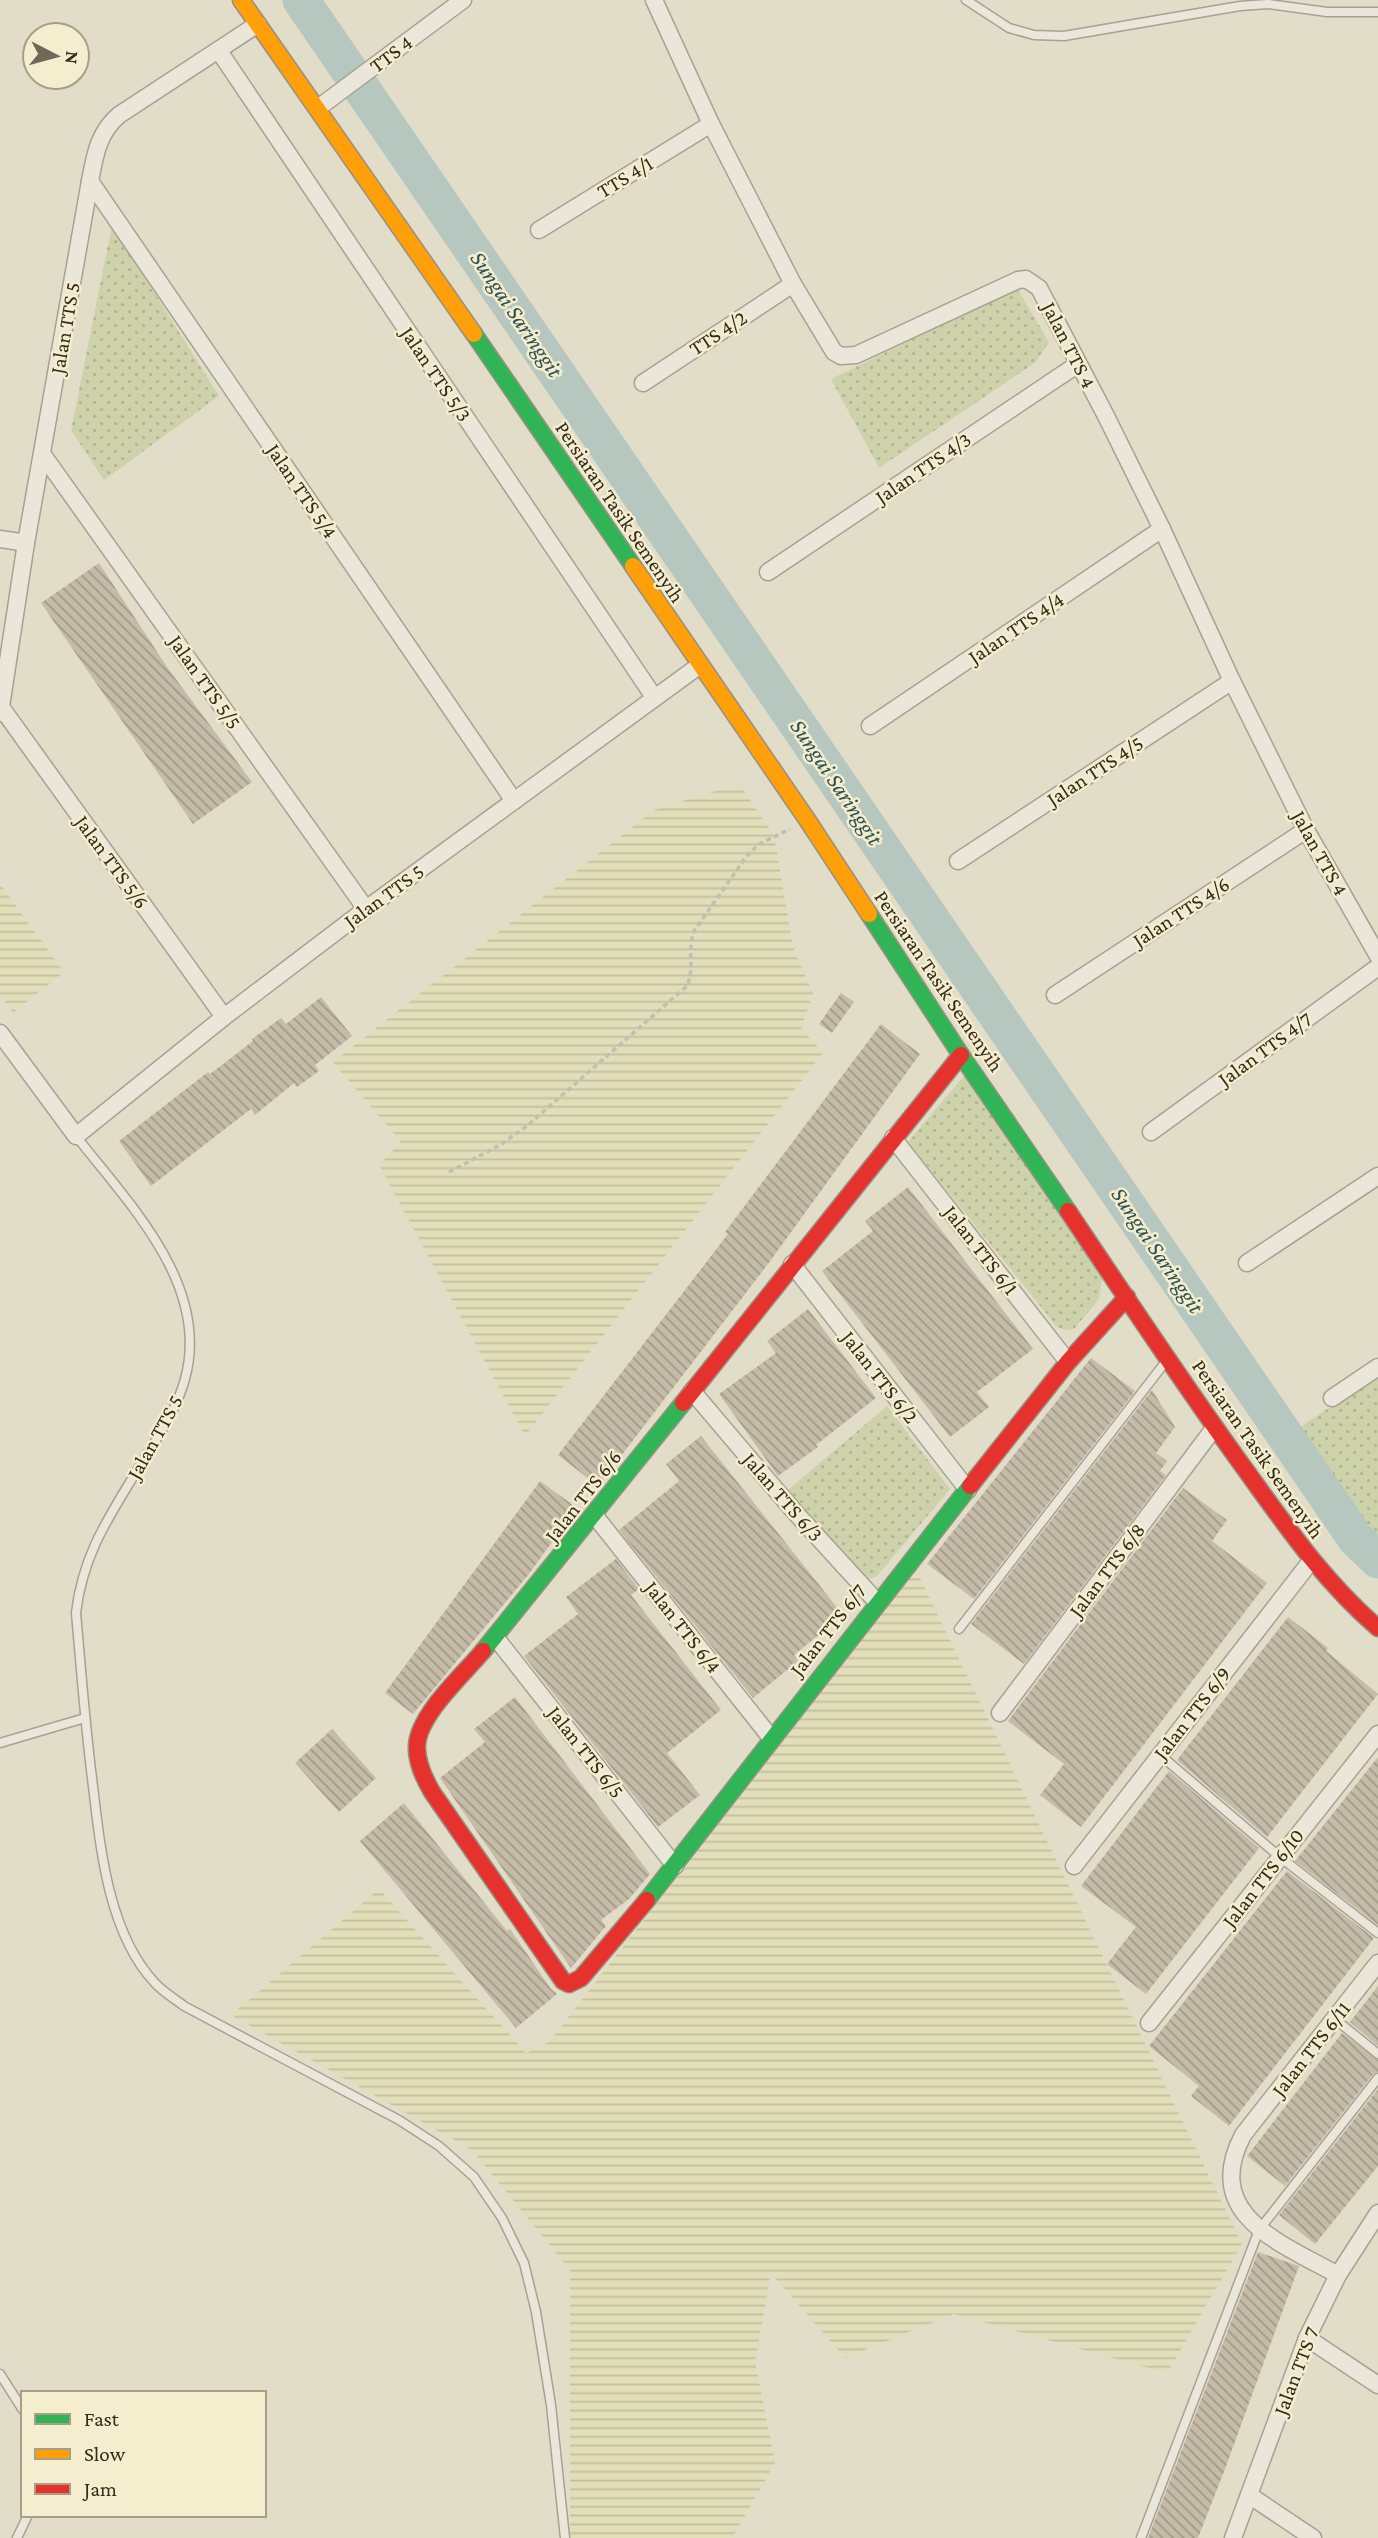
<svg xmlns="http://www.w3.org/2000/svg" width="1378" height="2538" viewBox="0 0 1378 2538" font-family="'Crimson Pro',serif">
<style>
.farmland{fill:url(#farmland-rules)}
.park{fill:url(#park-dots)}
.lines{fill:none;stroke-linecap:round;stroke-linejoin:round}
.river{stroke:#b5c7be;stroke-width:37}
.building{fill:url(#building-back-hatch)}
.lane-casing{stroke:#a7a192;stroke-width:11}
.street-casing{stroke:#a7a192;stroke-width:19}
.fast-casing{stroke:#969182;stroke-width:19}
.slow-casing{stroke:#969182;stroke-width:19}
.jam-casing{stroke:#969182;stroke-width:19}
.path{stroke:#c2beb2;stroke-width:3.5;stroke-dasharray:5 3.5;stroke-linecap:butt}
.lane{stroke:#eae6da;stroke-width:8}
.street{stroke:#eae6da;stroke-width:16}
.fast{stroke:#30b455;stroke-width:16}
.slow{stroke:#ff9f0a;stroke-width:16}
.jam{stroke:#e5322d;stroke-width:16}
.labels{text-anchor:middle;stroke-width:5;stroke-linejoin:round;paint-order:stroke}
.street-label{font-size:21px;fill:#332a1c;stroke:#f4edce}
.water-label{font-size:23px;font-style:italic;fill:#2b5153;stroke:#f4edce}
</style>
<defs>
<pattern id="farmland-rules" width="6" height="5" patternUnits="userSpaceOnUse" patternTransform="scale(1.75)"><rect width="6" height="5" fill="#e1deb9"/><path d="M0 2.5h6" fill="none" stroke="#c2bf9e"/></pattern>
<pattern id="park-dots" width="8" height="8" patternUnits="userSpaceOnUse" patternTransform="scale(1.75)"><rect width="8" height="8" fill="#cdd2ab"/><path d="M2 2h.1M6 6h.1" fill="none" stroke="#b0b493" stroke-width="1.8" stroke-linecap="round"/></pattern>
<pattern id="building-back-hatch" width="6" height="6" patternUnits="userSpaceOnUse" patternTransform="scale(1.75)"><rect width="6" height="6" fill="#c5bba9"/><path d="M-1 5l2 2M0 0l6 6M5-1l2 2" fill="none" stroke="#a19889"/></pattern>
</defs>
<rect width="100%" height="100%" fill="#e2ddc8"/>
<!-- farmland -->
<g class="farmland">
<path d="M739,784l35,51 19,112 20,47 -12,34 22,25 -298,383 -146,-271 22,-23 -68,-80 321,-252z"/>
<path d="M0,884l64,88 -51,41 -13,-19z"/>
<path d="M916,1570l326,674 -75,129 -213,-59 -109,44 -74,-85 -16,88 20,102 -43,75h-162v-268l-98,-120 -241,-135 148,-126 147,164 23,-11z"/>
</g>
<!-- park -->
<g class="park">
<path d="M112,225l107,171 -115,84 -33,-50z"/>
<path d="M1017,288l32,54 -13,20 -157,106 -48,-89z"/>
<path d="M969,1070l133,208 -3,21 -25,30 -9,1 -8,-3 -149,-185z"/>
<path d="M1378,1375v171l-81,-117z"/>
<path d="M887,1406l63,83 -73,87 -6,3 -12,-3 -71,-86z"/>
</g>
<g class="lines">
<!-- river -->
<path class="river" d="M301,0l1055,1539 22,21"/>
</g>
<!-- building -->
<g class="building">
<path d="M99,563l68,104 85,115 -59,42 -152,-221z"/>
<path d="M841,993l13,9 -22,31 -13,-9z"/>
<path d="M321,997l31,39 -37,29 4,6 -22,16 -3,-4 -39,32 -4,-6 -100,77 -32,-45 89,-69 2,2 43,-33 -1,-2 29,-21 5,6z"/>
<path d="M881,1024l39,30 -152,210 -170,222 -40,-31 170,-221 -3,-2z"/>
<path d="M908,1187l125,162 -56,43 12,15 -39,30 -128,-166 51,-40 -8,-10z"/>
<path d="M808,1309l68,89 -60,47 2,2 -40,29 -59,-82 57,-41 -9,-12z"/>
<path d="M1091,1358l44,33 -161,208 -47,-35z"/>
<path d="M1152,1390l23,37 -19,26 11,8 -7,10 6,4 -142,189 -53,-40z"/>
<path d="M701,1436l142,179 -49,40 4,6 -45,37 -134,-168 60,-49 -13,-17z"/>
<path d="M540,1481l37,27 -49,67 -115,139 -28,-21z"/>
<path d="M1183,1488l44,32 -15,21 55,42 -186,244 -41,-32 24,-31 -56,-43z"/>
<path d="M616,1559l23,30 -8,6 90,115 -54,43 33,42 -42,32 -134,-171 54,-42 -12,-17z"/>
<path d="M1288,1617l40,31 -2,3 52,43 -111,143 -90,-77z"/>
<path d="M515,1697l135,177 -21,25 -28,21 5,6 -35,42 -131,-190 45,-36 -11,-13z"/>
<path d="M332,1729l44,49 -37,34 -44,-49z"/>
<path d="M1378,1757v168l-83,-64z"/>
<path d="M1169,1771l90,77 -113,146 -39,-30 29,-37 -55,-41z"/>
<path d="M404,1803l103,128 3,-2 41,60 6,5 -41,34 -156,-187z"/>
<path d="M1287,1871l87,67 -145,188 -38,-30 8,-10 -50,-40z"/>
<path d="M1378,1986v60l-28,-24z"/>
<path d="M1342,2033l36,27v12l-5,2 -88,112 -38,-30z"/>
<path d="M1378,2089v77l-63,78 -36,-29z"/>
<path d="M1258,2252l41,14 -74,203 -27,69h-50z"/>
</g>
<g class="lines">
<defs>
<g id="lane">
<path d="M966,0l43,28 25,7 30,1 176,-30 28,-2 59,8h51"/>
<path d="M76,1136c52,67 135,149 109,243 -10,37 -36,70 -55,103 -27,44 -48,79 -54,131 5,55 9,110 16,165 8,66 15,154 63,205 8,9 20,16 29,23l215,114 40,26 35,31 28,41 22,45 12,49 15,93 14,133"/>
<path d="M959,1629l208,-269"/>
<path d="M0,1743l85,-25"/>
<path d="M1159,1754l121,103 98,76"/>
<path d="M1335,2019l43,35"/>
<path d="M0,2374l23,36"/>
<path d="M17,2538l11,-23"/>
<path d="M1141,2538l118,-308 119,-152"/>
</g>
<g id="street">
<path d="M654,0l57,124 82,160 41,68 7,4 15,-1 162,-75 8,-1 13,9 67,128 56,113 70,152 74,149 72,126"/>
<path d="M219,51l435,646"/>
<path d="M318,108l145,-108"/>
<path d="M90,181l424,620"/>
<path d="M539,230l172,-106"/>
<path d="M643,383l150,-99"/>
<path d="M43,455l323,454"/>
<path d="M0,539l26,4"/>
<path d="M768,572l310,-208"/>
<path d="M1,707l223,310"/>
<path d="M0,713l26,-170 64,-362c5,-26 8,-48 29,-66l139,-91"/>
<path d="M870,726l292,-197"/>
<path d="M958,861l274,-180"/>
<path d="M1055,995l251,-165"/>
<path d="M0,1033l76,103 148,-119 142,-108 334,-244"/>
<path d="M1151,1132l227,-165"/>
<path d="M893,1138l175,224"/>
<path d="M1247,1263l131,-87"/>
<path d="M792,1264l176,226"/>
<path d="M692,1391l101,119 84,92"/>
<path d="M1332,1398l46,-31"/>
<path d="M595,1516l176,222"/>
<path d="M496,1638l179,228"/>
<path d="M1000,1713l215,-286"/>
<path d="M1074,1866l237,-305"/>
<path d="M1149,2023l229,-289"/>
<path d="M1338,2275c-57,-32 -137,-60 -95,-140l135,-172"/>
<path d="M1307,2338l71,47"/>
<path d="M1249,2495l64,43"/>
<path d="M1233,2538l74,-200 31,-63 40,-62"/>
</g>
<g id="fast">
<path d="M474,334l159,232"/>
<path d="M869,914l92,141 107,156"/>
<path d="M483,1651l200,-248"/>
<path d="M647,1900l323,-414"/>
</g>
<g id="slow">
<path d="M241,0l233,334"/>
<path d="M633,566l175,255 61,93"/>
</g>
<g id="jam">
<path d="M1068,1211c57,85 114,171 174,254 42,58 81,116 136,163"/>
<path d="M683,1403l278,-348"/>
<path d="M970,1486l98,-124 59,-65"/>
<path d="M483,1651c-20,24 -64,63 -66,94 -1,17 7,33 15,47l131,189 6,3 12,-6 66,-78"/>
</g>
</defs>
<!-- lane casing -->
<use href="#lane" class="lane-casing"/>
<!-- street casing -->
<use href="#street" class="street-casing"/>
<!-- fast casing -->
<use href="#fast" class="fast-casing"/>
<!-- slow casing -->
<use href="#slow" class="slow-casing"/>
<!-- jam casing -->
<use href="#jam" class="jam-casing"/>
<!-- path -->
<path class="path" d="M449,1172l51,-27 27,-19 160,-140c8,-18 0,-37 7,-55l52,-74 13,-13 31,-15"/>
<!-- lane -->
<use href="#lane" class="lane"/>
<!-- street -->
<use href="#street" class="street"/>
<!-- fast -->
<use href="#fast" class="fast"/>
<!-- slow -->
<use href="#slow" class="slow"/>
<!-- jam -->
<use href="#jam" class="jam"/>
</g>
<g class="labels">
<!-- street labels -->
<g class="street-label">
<text transform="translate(391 54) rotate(-37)" y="7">TTS 4</text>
<text transform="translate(625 177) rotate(-31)" y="7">TTS 4/1</text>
<text transform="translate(65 328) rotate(-80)" y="7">Jalan TTS 5</text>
<text transform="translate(718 333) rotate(-33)" y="7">TTS 4/2</text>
<text transform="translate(1069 345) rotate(63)" y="7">Jalan TTS 4</text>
<text transform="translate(436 374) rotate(56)" y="7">Jalan TTS 5/3</text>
<text transform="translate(923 468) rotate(-34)" y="7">Jalan TTS 4/3</text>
<text transform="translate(302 491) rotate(56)" y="7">Jalan TTS 5/4</text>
<text transform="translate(620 512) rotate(56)" y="7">Persiaran Tasik Semenyih</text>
<text transform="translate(1016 628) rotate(-34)" y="7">Jalan TTS 4/4</text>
<text transform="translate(205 682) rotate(55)" y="7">Jalan TTS 5/5</text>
<text transform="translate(1095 771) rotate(-33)" y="7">Jalan TTS 4/5</text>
<text transform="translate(1320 853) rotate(61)" y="7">Jalan TTS 4</text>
<text transform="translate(112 862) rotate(54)" y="7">Jalan TTS 5/6</text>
<text transform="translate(384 896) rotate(-36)" y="7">Jalan TTS 5</text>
<text transform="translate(1181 912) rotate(-33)" y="7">Jalan TTS 4/6</text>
<text transform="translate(939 981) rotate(56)" y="7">Persiaran Tasik Semenyih</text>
<text transform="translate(1265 1049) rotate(-36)" y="7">Jalan TTS 4/7</text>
<text transform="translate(981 1250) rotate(52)" y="7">Jalan TTS 6/1</text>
<text transform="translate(880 1377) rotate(52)" y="7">Jalan TTS 6/2</text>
<text transform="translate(155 1437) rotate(-61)" y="7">Jalan TTS 5</text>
<text transform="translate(1258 1449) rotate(55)" y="7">Persiaran Tasik Semenyih</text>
<text transform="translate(583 1496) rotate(-52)" y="7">Jalan TTS 6/6</text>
<text transform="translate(783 1497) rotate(49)" y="7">Jalan TTS 6/3</text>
<text transform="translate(1107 1570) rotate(-53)" y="7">Jalan TTS 6/8</text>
<text transform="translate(683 1627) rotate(52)" y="7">Jalan TTS 6/4</text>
<text transform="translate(828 1630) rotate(-52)" y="7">Jalan TTS 6/7</text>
<text transform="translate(1192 1713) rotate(-52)" y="7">Jalan TTS 6/9</text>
<text transform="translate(586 1752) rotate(52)" y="7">Jalan TTS 6/5</text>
<text transform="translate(1263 1878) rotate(-52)" y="7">Jalan TTS 6/10</text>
<text transform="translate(1311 2049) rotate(-52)" y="7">Jalan TTS 6/11</text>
<text transform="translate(1296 2371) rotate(-69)" y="7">Jalan TTS 7</text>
</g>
<!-- water labels -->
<g class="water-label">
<text transform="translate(517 314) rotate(56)" y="8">Sungai Saringgit</text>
<text transform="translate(837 782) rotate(56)" y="8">Sungai Saringgit</text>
<text transform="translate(1158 1250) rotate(56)" y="8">Sungai Saringgit</text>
</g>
</g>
<!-- legend -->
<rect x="21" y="2391" width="245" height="126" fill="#f4edce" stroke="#a79f87" stroke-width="2"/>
<rect x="35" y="2414" width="35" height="10" fill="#30b455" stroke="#a79f87" stroke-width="2"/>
<text x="84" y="2426" font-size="21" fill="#332a1c">Fast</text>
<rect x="35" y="2449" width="35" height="10" fill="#ff9f0a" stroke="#a79f87" stroke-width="2"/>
<text x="84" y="2461" font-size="21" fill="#332a1c">Slow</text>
<rect x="35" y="2484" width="35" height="10" fill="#e5322d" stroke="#a79f87" stroke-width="2"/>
<text x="84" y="2496" font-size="21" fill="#332a1c">Jam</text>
<!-- north arrow -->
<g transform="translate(56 56) rotate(96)"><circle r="33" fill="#f4edce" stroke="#a79f87" stroke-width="2"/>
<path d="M0-5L12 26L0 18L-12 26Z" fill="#706958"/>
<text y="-10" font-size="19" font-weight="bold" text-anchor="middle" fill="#332a1c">N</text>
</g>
</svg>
